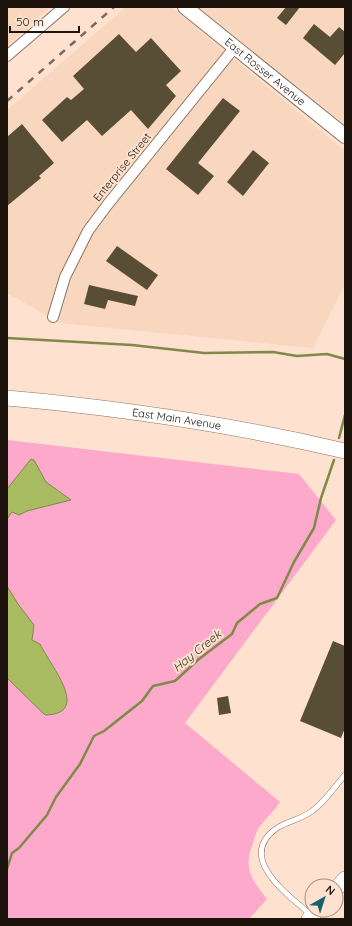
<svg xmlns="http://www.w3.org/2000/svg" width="352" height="926" viewBox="0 0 352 926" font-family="Quicksand,sans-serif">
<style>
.built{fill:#f9d6be}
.green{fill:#fda9cb}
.water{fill:#a9bc61;stroke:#7f8948}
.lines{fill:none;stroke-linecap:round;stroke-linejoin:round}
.stream{stroke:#7f8948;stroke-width:2.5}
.building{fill:#584e35}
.lane-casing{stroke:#8c7362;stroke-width:6}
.street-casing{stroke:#8c7362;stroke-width:12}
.secondary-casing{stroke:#8c7362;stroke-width:16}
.primary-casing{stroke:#8c7362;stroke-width:16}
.lane{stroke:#fff;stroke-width:5}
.street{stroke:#fff;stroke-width:10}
.secondary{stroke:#fff;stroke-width:14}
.primary{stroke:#fff;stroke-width:15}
.rail{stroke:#7b695d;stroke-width:2.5;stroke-dasharray:7 7;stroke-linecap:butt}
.labels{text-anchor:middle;stroke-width:4;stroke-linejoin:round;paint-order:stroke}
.street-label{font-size:11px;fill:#1c130c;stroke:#fee1ce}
.water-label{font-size:12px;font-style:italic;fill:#313912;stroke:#fee1ce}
</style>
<rect width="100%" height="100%" fill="#fee1ce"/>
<!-- built -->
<g class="built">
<path d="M7,7h43l-43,39z"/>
<path d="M126,7h45l174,144v133l-32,64 -253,-25 -53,-30v-183z"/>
<path d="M199,7h146v117l-70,-56z"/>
</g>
<!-- green -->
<path class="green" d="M7,440l292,34 37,46 -151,203 95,79c-6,9 -14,16 -20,24 -4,4 -5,12 -7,17 -10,25 -2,36 14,56l-18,20h-242z"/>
<!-- water -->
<g class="water">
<path d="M31,459l3,1 12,22 25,18 -44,11 -8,4 -7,-3 -5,7v-30z"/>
<path d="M7,586l11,18 16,21 -2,15 8,4c9,20 53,70 5,71l-38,-37z"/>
</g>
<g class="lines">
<!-- stream -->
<g class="stream">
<path d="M7,338l125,7 72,8 69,-1 24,4 30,-2 18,5"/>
<path d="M339,438l6,-23"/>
<path d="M7,869l5,-16 7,-5 28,-33 9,-18 24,-33 14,-28 10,-5 38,-30 11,-15 22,-5 24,-22 33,-25 5,-11 23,-19 17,-6 17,-36 20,-34 7,-30 13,-38"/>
</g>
</g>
<!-- building -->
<g class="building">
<path d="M286,7h14l-14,18 -9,-7z"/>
<path d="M314,24l16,13 9,-10 6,5v21l-10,12 -32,-27z"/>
<path d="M119,34l17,18 15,-14 30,33 -15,14 10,11 -28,33 -17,-19 -29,26 -15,-16 -25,22 -20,-22 25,-23 4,3 13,-11 -11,-13z"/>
<path d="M223,98l17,13 -42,52 16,13 -16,19 -32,-26z"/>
<path d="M22,124l32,39 -15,13 2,2 -34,28v-69z"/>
<path d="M253,150l16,13 -26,33 -16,-14z"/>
<path d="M117,246l41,29 -11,15 -41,-29z"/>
<path d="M89,285l49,11 -3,10 -27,-6 -3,9 -21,-5z"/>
<path d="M333,641l12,5v82l-4,10 -41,-17z"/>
<path d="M228,696l3,17 -12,2 -2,-17z"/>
</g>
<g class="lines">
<defs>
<path id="lane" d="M310,914c-22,-19 -75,-57 -33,-86 11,-7 25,-9 35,-17 13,-9 23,-25 33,-36"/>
<g id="street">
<path d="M7,56l57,-49"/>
<path d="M53,317l12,-40 23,-46 20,-27 127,-157"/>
</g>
<g id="secondary">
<path id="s1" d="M185,7l160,129"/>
</g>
<g id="primary">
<path id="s2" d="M7,398c114,10 227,27 338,53"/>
<path d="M336,889l9,-10"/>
<path d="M309,919l8,-9"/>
</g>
</defs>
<!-- lane casing -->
<use href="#lane" class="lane-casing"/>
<!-- street casing -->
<use href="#street" class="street-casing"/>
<!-- secondary casing -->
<use href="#secondary" class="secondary-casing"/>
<!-- primary casing -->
<use href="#primary" class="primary-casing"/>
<!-- lane -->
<use href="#lane" class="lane"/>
<!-- street -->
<use href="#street" class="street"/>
<!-- secondary -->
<use href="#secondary" class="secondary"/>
<!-- primary -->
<use href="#primary" class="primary"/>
<!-- rail -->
<path class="rail" d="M7,101l107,-94"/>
</g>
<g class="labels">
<!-- street labels -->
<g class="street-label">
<text dy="4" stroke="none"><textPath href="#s1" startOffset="103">East Rosser Avenue</textPath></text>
<text transform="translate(122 167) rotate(-51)" y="4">Enterprise Street</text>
<text dy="4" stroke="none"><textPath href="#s2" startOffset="171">East Main Avenue</textPath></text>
</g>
<!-- water labels -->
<g class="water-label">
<text transform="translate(197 651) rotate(-39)" y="4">Hay Creek</text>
</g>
</g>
<!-- border -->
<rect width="352" height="926" fill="none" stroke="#1c130c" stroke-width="16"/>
<!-- north arrow -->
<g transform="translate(324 898) rotate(39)"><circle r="19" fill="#fee1ce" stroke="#a48f80"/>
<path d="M0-3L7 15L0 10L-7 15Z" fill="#17616f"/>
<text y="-6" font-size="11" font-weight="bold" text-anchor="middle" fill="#1c130c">N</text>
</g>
<!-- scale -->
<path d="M10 26v6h69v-6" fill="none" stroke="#1c130c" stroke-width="2"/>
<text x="16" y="26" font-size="12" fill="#1c130c" stroke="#fee1ce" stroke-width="3" paint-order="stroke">50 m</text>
</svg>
